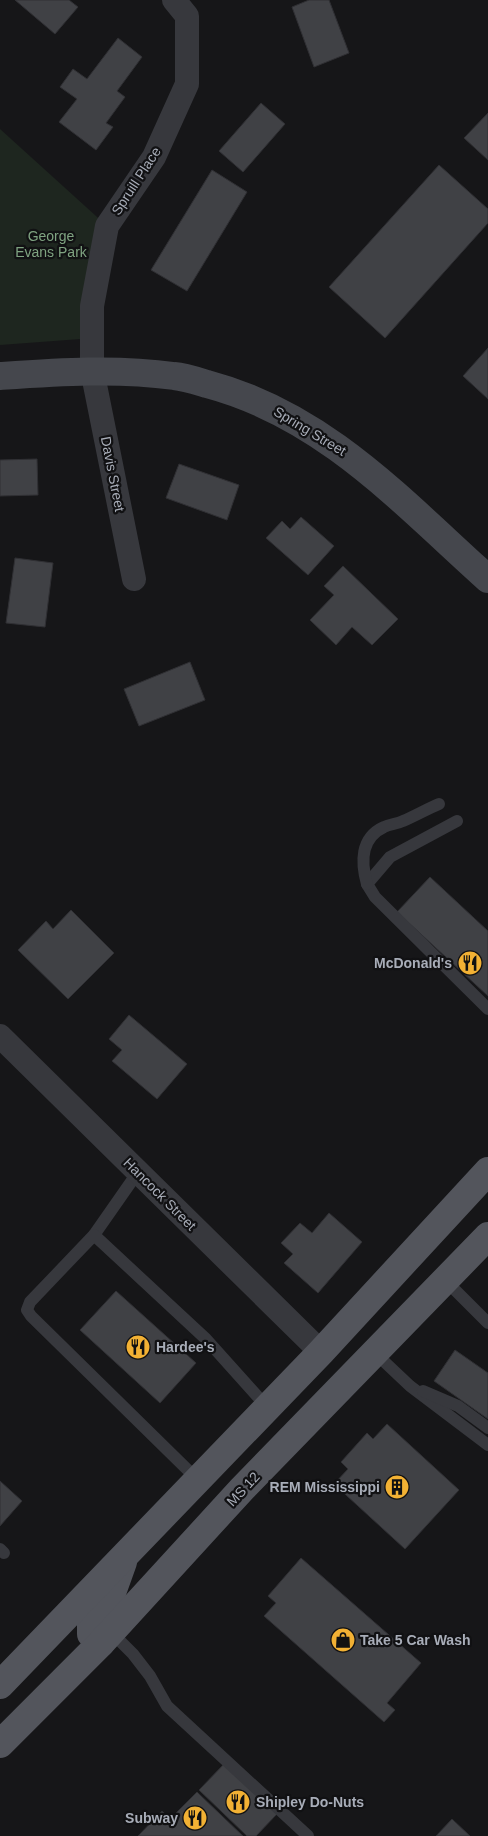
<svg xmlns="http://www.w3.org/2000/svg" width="488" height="1836" viewBox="0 0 488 1836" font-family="Arial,sans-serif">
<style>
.green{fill:#1e261f}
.building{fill:#404145;stroke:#303034}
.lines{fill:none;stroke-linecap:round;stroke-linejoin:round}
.lane{stroke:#37383d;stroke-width:12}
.street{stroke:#37383d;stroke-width:24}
.secondary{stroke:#45474d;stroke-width:28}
.primary{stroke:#53555c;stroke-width:28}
.labels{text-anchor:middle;stroke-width:4.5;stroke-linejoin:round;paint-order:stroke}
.street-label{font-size:14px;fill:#a8adb8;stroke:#111113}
.park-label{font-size:14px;fill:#7fa381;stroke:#111113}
.poi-label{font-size:14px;font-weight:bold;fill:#a8adb8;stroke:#111113;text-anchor:end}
</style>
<rect width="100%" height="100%" fill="#161618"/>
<!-- green -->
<path class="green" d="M0,129l107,97 -13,112 -94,7z"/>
<!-- building -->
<g class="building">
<path d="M15,0h54l9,7 -23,27z"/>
<path d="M309,0h20l20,53 -35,14 -22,-60z"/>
<path d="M118,38l24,19 -25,34 8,6 -19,26 7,4 -17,23 -37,-28 18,-23 -17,-12 13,-18 14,10z"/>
<path d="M261,103l24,21 -42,48 -24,-21z"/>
<path d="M488,113v47l-24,-22z"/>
<path d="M439,165l49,44v14l-103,115 -56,-51z"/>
<path d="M212,170l35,22 -60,99 -36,-21z"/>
<path d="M488,348v51l-25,-23z"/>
<path d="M37,459l1,36 -38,1v-36z"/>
<path d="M179,464l60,21 -12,35 -61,-22z"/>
<path d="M301,517l33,29 -26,29 -42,-37 16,-17 8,8z"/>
<path d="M15,558l38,5 -8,64 -39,-4z"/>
<path d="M343,566l55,53 -26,26 -20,-18 -16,18 -26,-25 24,-25 -10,-9z"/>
<path d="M190,662l15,38 -66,26 -15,-37z"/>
<path d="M430,877l58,54v65l-91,-84z"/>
<path d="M71,910l43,43 -46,46 -50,-49 28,-29 7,8z"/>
<path d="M129,1015l58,49 -30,35 -45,-38 10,-11 -13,-11z"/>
<path d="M329,1213l33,29 -44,51 -34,-30 9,-9 -12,-11 19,-20 12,10z"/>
<path d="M116,1291l80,72 -36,40 -80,-73z"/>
<path d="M455,1350l33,23v46l-54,-38z"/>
<path d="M387,1424l72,66 -54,59 -71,-65 14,-15 -7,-7 26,-29 6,6z"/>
<path d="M0,1481l22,20 -22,25z"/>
<path d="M301,1558l120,105 -34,40 8,7 -11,12 -120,-106 12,-13 -8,-7z"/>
<path d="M225,1763l52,51 -21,22h-9l-48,-46z"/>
<path d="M197,1792l46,44h-105l24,-25 8,8z"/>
<path d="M452,1819l18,17h-34z"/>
</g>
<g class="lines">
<!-- lane -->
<g class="lane">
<path d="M457,821l-67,36 -23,27 8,13 113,112"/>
<path d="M367,884c-6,-21 -7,-46 17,-57 6,-3 13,-3 19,-6 12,-5 24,-12 36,-17"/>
<path d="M94,1235l44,-63"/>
<path d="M445,1280l43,43"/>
<path d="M374,1352l36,34 78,59"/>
<path d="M423,1391l35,15 30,22"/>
<path d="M198,1480l-167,-164 -4,-6 3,-8 64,-67 112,104 61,68"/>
<path d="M0,1549l4,4"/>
<path d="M111,1632l22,22 17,22 17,30 141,130"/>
</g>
<!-- street -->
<g class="street">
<path d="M134,579l-42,-209v-64l15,-80 47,-69 33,-73v-68l-13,-16"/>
<path d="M0,1036l321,316"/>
</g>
<!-- secondary -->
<path class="secondary" d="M0,376c59,-4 116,-8 174,0 11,1 23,5 33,8 117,31 194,117 281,195"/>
<!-- primary -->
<g class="primary">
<path d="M101,1643l-10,-9v-10l17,-20 15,-42"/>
<path d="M0,1685l321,-333 167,-181"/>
<path d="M0,1744l101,-101 141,-154 246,-253"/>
</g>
</g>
<!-- icons -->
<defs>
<symbol id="restaurant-disc" viewBox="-11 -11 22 22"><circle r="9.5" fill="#f2b134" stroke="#111113"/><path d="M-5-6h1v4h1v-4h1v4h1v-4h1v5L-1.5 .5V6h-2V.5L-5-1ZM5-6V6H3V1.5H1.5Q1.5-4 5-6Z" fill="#111"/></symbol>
<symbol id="building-disc" viewBox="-11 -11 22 22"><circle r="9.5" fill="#f2b134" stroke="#111113"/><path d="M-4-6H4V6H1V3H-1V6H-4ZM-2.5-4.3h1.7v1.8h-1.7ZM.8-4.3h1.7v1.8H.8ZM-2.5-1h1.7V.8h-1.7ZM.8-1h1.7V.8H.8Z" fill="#111"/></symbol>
<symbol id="shop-disc" viewBox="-11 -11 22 22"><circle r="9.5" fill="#f2b134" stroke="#111113"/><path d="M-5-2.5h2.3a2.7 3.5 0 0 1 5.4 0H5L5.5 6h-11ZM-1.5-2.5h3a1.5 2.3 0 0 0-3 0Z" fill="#111"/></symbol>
</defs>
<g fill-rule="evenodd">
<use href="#restaurant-disc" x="456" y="949" width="28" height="28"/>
<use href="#restaurant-disc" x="124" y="1333" width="28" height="28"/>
<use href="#building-disc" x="383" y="1473" width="28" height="28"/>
<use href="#shop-disc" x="329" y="1626" width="28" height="28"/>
<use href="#restaurant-disc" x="224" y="1788" width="28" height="28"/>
<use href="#restaurant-disc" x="181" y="1804" width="28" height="28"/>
</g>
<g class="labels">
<!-- street labels -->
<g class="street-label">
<text transform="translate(136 181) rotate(-57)" y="5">Spruill Place</text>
<text transform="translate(310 431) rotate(31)" y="5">Spring Street</text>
<text transform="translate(113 474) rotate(79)" y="5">Davis Street</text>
<text transform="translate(160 1194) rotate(45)" y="5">Hancock Street</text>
<text transform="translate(243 1489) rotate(-47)" y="5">MS 12</text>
</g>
<!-- park labels -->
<g class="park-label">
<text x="51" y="241">George<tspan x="51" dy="16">Evans Park</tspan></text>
</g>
<!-- poi labels -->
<g class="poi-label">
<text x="452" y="968">McDonald's</text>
<text x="156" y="1352" text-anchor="start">Hardee's</text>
<text x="380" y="1492">REM Mississippi</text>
<text x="360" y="1645" text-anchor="start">Take 5 Car Wash</text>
<text x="256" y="1807" text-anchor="start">Shipley Do-Nuts</text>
<text x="178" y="1823">Subway</text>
</g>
</g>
</svg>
